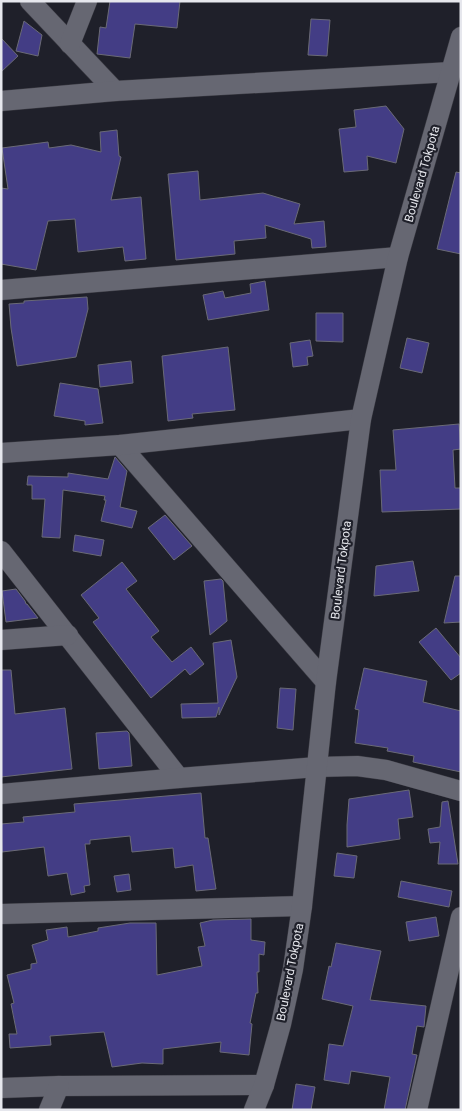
<svg xmlns="http://www.w3.org/2000/svg" width="462" height="1111" viewBox="0 0 462 1111" font-family="Roboto,sans-serif">
<style>
.building{fill:#433d85;stroke:#6a6a76}
.lines{fill:none;stroke-linecap:round;stroke-linejoin:round}
.minor-casing{stroke:#3a3a42;stroke-width:21}
.minor{stroke:#666772;stroke-width:20}
.labels{text-anchor:middle;stroke-width:4.5;stroke-linejoin:round;paint-order:stroke}
.street-label{font-size:12px;fill:#e6e7ed;stroke:#1f202a}
</style>
<rect width="100%" height="100%" fill="#1f202a"/>
<!-- building -->
<g class="building">
<path d="M110,1h70l-3,27 -42,-4 -5,34 -33,-4 3,-27 6,1z"/>
<path d="M311,19l19,1 -3,36 -19,-1z"/>
<path d="M24,21l18,14 -4,21 -22,-5z"/>
<path d="M1,38l17,18 -17,16z"/>
<path d="M386,106l18,23 -8,34 -29,-7 1,14 -24,2 -5,-43 17,-2 -2,-17z"/>
<path d="M117,130l2,26 2,1 -10,43 30,-3 5,62 -21,2 -2,-14 -45,5 -3,-33 -27,2 -12,49 -35,-6v-76l7,1 -6,-41 46,-6 1,6 22,-3 30,7 -1,-20z"/>
<path d="M198,171l2,29 63,-7 37,11 -6,20 30,-3 2,26 -14,1 -1,-9 -46,-14 1,13 -32,3 1,13 -59,6 -8,-86z"/>
<path d="M456,172l5,1v81l-24,-5z"/>
<path d="M265,281l4,29 -61,10 -5,-25 20,-4 2,7 26,-5 -1,-9z"/>
<path d="M87,297l1,12 -12,48 -59,9 -6,-38 -2,-24 15,-1v-2z"/>
<path d="M316,313h27v29l-27,-1z"/>
<path d="M407,338l22,5 -7,30 -22,-5z"/>
<path d="M310,340l3,16 -6,1 1,8 -15,2 -3,-24z"/>
<path d="M228,347l7,63 -43,4 1,4 -25,3 -6,-65z"/>
<path d="M131,361l2,22 -33,4 -2,-22z"/>
<path d="M60,383l38,6 5,34 -18,2v-4l-31,-5z"/>
<path d="M459,424l2,25 -8,1 2,38h6v21l-79,3 -2,-42h16l-3,-40z"/>
<path d="M115,457l12,14 -7,36 17,4 -5,17 -31,-7 5,-21h-2l1,-4 -42,-6 -3,48 -18,-1 3,-38h-13v-14h-5l1,-9 40,1v-4l40,6z"/>
<path d="M165,515l27,31 -18,14 -26,-32z"/>
<path d="M75,535l29,5 -3,16 -28,-5z"/>
<path d="M413,561l6,30 -45,5 2,-30z"/>
<path d="M122,562l15,19 -11,8 33,42 -8,6 21,25 19,-15 13,17 -14,11 -5,-6 -34,29 -58,-76 6,-4 -18,-23z"/>
<path d="M455,576h6v46l-17,1z"/>
<path d="M221,579l2,2 4,40 -17,14 -6,-54z"/>
<path d="M16,589l9,12 1,3h1l11,14 -32,4 -4,-31z"/>
<path d="M436,628l25,30v15l-10,7 -32,-38z"/>
<path d="M231,640l6,37 -18,38v-8l-3,10 -34,1 -1,-14 37,-1 -5,-60z"/>
<path d="M364,668l63,13 -4,21 38,9v61l-48,-10 1,-6 -27,-5 1,-3 -33,-5 4,-33 -4,-1z"/>
<path d="M1,670h10l4,44 50,-6 7,61 -71,8z"/>
<path d="M280,688l16,1 -3,41 -16,-2z"/>
<path d="M127,731l2,2 3,33 -33,3 -3,-36z"/>
<path d="M409,790l4,27 -15,2 2,20 -53,8v-22l2,-26z"/>
<path d="M201,793l4,45h3l8,51 -20,2 -3,-26 -18,3 -2,-20 -41,4 -2,-16 -40,4v4h-5l5,41 -6,1 1,6 -14,3 -4,-22 -19,3 -4,-29 -42,5 -1,-28 23,-2 -1,-5 52,-5 -1,-8z"/>
<path d="M448,801l5,31 5,32h-20l2,-22 -10,1 -2,-14 12,-2 2,-25z"/>
<path d="M337,853l20,3 -3,22 -20,-2z"/>
<path d="M129,874l2,16 -14,2 -3,-16z"/>
<path d="M401,881l51,10 -3,16 -51,-10z"/>
<path d="M436,917l3,19 -30,5 -3,-19z"/>
<path d="M251,919v21l14,2 -1,13 -5,-1v18h-2l1,21h-2l-6,30 2,1 -3,31 -29,-3 1,-10 -58,7v15l-21,-1 -30,4 -8,-35 -54,4 1,9 -41,3 -1,-14h8l-6,-30 3,-1 -7,-28 24,-6v-5l6,-1 -5,-18 16,-5 -2,-10 21,-3 1,10 30,-6v-3l32,-5h26l1,52 45,-9 -4,-19 7,-1 -5,-23 13,-3z"/>
<path d="M336,943l45,8 -11,49 56,6 -2,21 -7,-1 -5,28 5,1 -12,55h-21l6,-33 -39,-6 -2,13 -25,-4 5,-36 14,2 10,-40 -31,-7 7,-33 2,1z"/>
<path d="M296,1084l19,3 -4,23h-19z"/>
</g>
<g class="lines">
<defs>
<g id="minor">
<path d="M30,1l85,90"/>
<path d="M70,44l17,-43"/>
<path d="M1,101l114,-10 336,-19"/>
<path d="M1,290l397,-33"/>
<path d="M120,445l206,237"/>
<path d="M1,453l119,-8 241,-26"/>
<path d="M1,551l178,227"/>
<path d="M1,640l67,-5"/>
<path d="M1,794l178,-16 138,-11 40,-1 29,4 75,21"/>
<path d="M1,914l301,-8"/>
<path d="M1,1088l58,-2 205,-1"/>
<path d="M49,1110l10,-24"/>
<path d="M254,1110l10,-25 17,-61 12,-55 9,-63 24,-224 35,-263 37,-162 63,-220"/>
<path d="M417,1110l44,-193"/>
</g>
</defs>
<!-- minor casing -->
<use href="#minor" class="minor-casing"/>
<!-- minor -->
<use href="#minor" class="minor"/>
</g>
<g class="labels">
<!-- street labels -->
<g class="street-label">
<text transform="translate(422 174) rotate(-74)" y="4">Boulevard Tokpota</text>
<text transform="translate(341 570) rotate(-83)" y="4">Boulevard Tokpota</text>
<text transform="translate(290 972) rotate(-79)" y="4">Boulevard Tokpota</text>
</g>
</g>
<!-- border -->
<rect width="462" height="1111" fill="none" stroke="#e6e7ed" stroke-width="5"/>
</svg>
